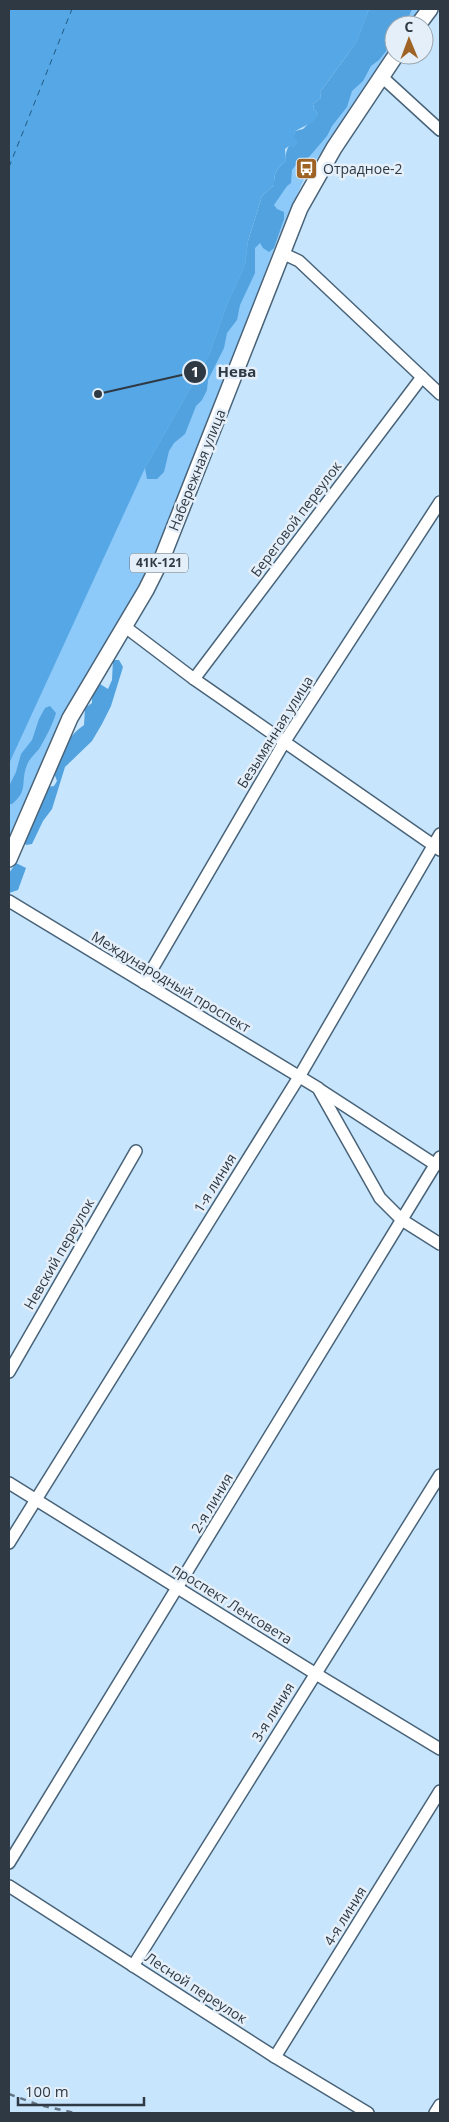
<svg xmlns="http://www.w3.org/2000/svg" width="449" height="2122" viewBox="0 0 449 2122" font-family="'Open Sans',sans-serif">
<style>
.green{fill:#8dc9f9}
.forest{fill:#51a2df}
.water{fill:#56a7e5}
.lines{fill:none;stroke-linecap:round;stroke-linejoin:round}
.ferry{stroke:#205983;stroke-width:1;stroke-dasharray:6 5;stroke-linecap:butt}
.minor-casing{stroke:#496378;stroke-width:14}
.major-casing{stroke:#496378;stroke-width:18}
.minor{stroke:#fff;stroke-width:11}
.major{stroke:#fff;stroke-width:15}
.rail{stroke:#637584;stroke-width:2.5;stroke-dasharray:6 6;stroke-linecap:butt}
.labels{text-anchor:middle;stroke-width:5;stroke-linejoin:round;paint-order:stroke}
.shield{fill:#e4eff9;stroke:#65707a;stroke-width:1}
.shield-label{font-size:12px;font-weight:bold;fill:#2e3943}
.poi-label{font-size:14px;fill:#2e3943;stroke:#e4eff9;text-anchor:start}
.street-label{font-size:14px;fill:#2e3943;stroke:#e4eff9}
.leader{fill:none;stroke:#2e3943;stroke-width:2}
.callout-dot{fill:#2e3943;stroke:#e4eff9;stroke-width:2}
.mark-label{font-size:15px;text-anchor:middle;font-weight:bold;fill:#fff}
.callout-label{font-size:15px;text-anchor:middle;font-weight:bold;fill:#2e3943;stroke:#e4eff9;stroke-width:5;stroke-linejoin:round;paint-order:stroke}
</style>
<rect width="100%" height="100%" fill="#c7e5fd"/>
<!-- green -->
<path class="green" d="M369,9h50l-11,16h-14v20l-65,98 -17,22 -5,-3 -7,11 5,4 -27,61 -74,198 -26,59 -24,62 -21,41 -71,118 -53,121v-73l239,-523 101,-188z"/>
<!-- forest -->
<g class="forest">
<path d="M369,9h43l-5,12 -7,-3 -5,4 -1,19 -15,19 -8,6 -8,15 -11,10 -5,16 -15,19 -5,10 -18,21 -10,4 -7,9 -1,13 -4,3 -13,19 3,4 7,3v7l-10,29 -5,4 -6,-4 -3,-5 -5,5v25l-15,32 -3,15 -10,13 -3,15 -16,32 -1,10 -5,10 -6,6 -11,28 -11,9 -5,8 -5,21 -7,7h-10l-2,-11 64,-113 18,-51 18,-39 3,-24 14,-45 12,-11c0,-11 2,-17 12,-24 -2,-13 7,-18 9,-30l8,-2 15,-15 -4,-5 -1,-5 8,-6 -1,-6 36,-49z"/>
<path d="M113,660h6l4,7 -12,39 -9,18 -10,17 -27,26 -13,42 -9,12 -11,23 -6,1 -2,-3 16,-39 5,-6 2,-10 7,-1 3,-5 -3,-8c7,-19 12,-36 30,-48l1,-17 7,-5c0,-8 1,-13 8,-19l8,5 4,-9z"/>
<path d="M50,706l6,7c-3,11 -11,26 -17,36 -4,5 -10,10 -12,16 -7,17 2,25 -15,39h-3v-18l7,-14 5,-18 11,-14 7,-21 6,-11z"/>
<path d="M16,863l10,5 -8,22 -9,3v-20z"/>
</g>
<!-- water -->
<path class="water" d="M9,9h360l-13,34 -36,49 1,6 -8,6 1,5 4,5 -5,8 -18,9 -1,6 4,5 -4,6 -5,-2 -4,3 1,12c-10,7 -12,13 -12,24l-12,11 -14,45 -3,24 -18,39 -18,51 -64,113 -136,296z"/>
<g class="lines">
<!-- ferry -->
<path class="ferry" d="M9,167l63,-158"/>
<defs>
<g id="minor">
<path d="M381,76l59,54"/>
<path d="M282,253l17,8 141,133"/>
<path d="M124,626l70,53 246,171"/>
<path d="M194,679l228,-302"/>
<path d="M9,901l309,187 62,110 22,22 38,24"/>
<path d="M144,983l141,-242 155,-239"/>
<path d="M319,1089l117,76"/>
<path d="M9,1372l127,-221"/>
<path d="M9,1483l307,191 124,75"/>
<path d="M9,1543l290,-466 141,-243"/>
<path d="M9,1863l431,-706"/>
<path d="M9,1886l266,171 93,56"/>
<path d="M133,1966l307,-491"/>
<path d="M275,2057l165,-266"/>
<path d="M435,2113l5,-8"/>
</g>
<g id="major">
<path d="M418,25l12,-16"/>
<path d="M9,859l61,-141 76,-128 17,-34 137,-348 34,-60 62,-93"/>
</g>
</defs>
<!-- minor casing -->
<use href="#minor" class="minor-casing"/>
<!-- major casing -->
<use href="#major" class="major-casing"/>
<!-- minor -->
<use href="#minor" class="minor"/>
<!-- major -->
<use href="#major" class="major"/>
<!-- rail -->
<path class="rail" d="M9,2094l30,11 36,8"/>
</g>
<!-- icons -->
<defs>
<symbol id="bus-square" viewBox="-11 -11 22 22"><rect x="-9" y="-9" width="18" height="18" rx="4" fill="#9f6425" stroke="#e4eff9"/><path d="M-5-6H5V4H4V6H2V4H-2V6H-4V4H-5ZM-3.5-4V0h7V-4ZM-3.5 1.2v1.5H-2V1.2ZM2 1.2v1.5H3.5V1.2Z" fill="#fff"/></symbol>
</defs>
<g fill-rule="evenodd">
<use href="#bus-square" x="294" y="156" width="25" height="25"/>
</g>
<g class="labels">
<!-- shield labels -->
<rect class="shield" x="130" y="553.5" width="58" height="19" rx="4"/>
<g class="shield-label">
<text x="159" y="567">41К-121</text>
</g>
<!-- poi labels -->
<g class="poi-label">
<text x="323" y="174">Отрадное-2</text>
</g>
<!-- street labels -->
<g class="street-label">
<text transform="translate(197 470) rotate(-68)" y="5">Набережная улица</text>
<text transform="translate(296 519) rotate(-53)" y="5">Береговой переулок</text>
<text transform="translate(275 732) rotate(-58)" y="5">Безымянная улица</text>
<text transform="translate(171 982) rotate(31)" y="5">Международный проспект</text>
<text transform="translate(215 1183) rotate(-58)" y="5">1-я линия</text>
<text transform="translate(59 1254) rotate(-60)" y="5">Невский переулок</text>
<text transform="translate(212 1503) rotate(-59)" y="5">2-я линия</text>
<text transform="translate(232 1604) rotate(32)" y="5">проспект Ленсовета</text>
<text transform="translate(273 1712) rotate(-58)" y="5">3-я линия</text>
<text transform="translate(345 1916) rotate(-58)" y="5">4-я линия</text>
<text transform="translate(196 1988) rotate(33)" y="5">Лесной переулок</text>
</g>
</g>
<!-- callouts -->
<path class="leader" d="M98 394L195 372"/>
<g class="callout-dot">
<circle cx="98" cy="394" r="5"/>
<circle cx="195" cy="372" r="12"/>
</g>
<g class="mark-label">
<text x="195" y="377">1</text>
</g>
<g class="callout-label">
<text x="237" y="377">Нева</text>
</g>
<!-- border -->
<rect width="449" height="2122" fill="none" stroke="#2e3943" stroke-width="20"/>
<!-- north arrow -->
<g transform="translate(409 40) rotate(359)"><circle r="24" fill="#e4eff9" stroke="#9ba6b0"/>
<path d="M0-4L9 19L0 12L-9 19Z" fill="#9f6425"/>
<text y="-8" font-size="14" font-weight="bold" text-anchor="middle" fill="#2e3943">С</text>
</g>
<!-- scale -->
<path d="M18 2097v8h126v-8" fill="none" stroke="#2e3943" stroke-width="2.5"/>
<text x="25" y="2097" font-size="15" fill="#2e3943" stroke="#e4eff9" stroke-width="4" paint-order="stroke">100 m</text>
</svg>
